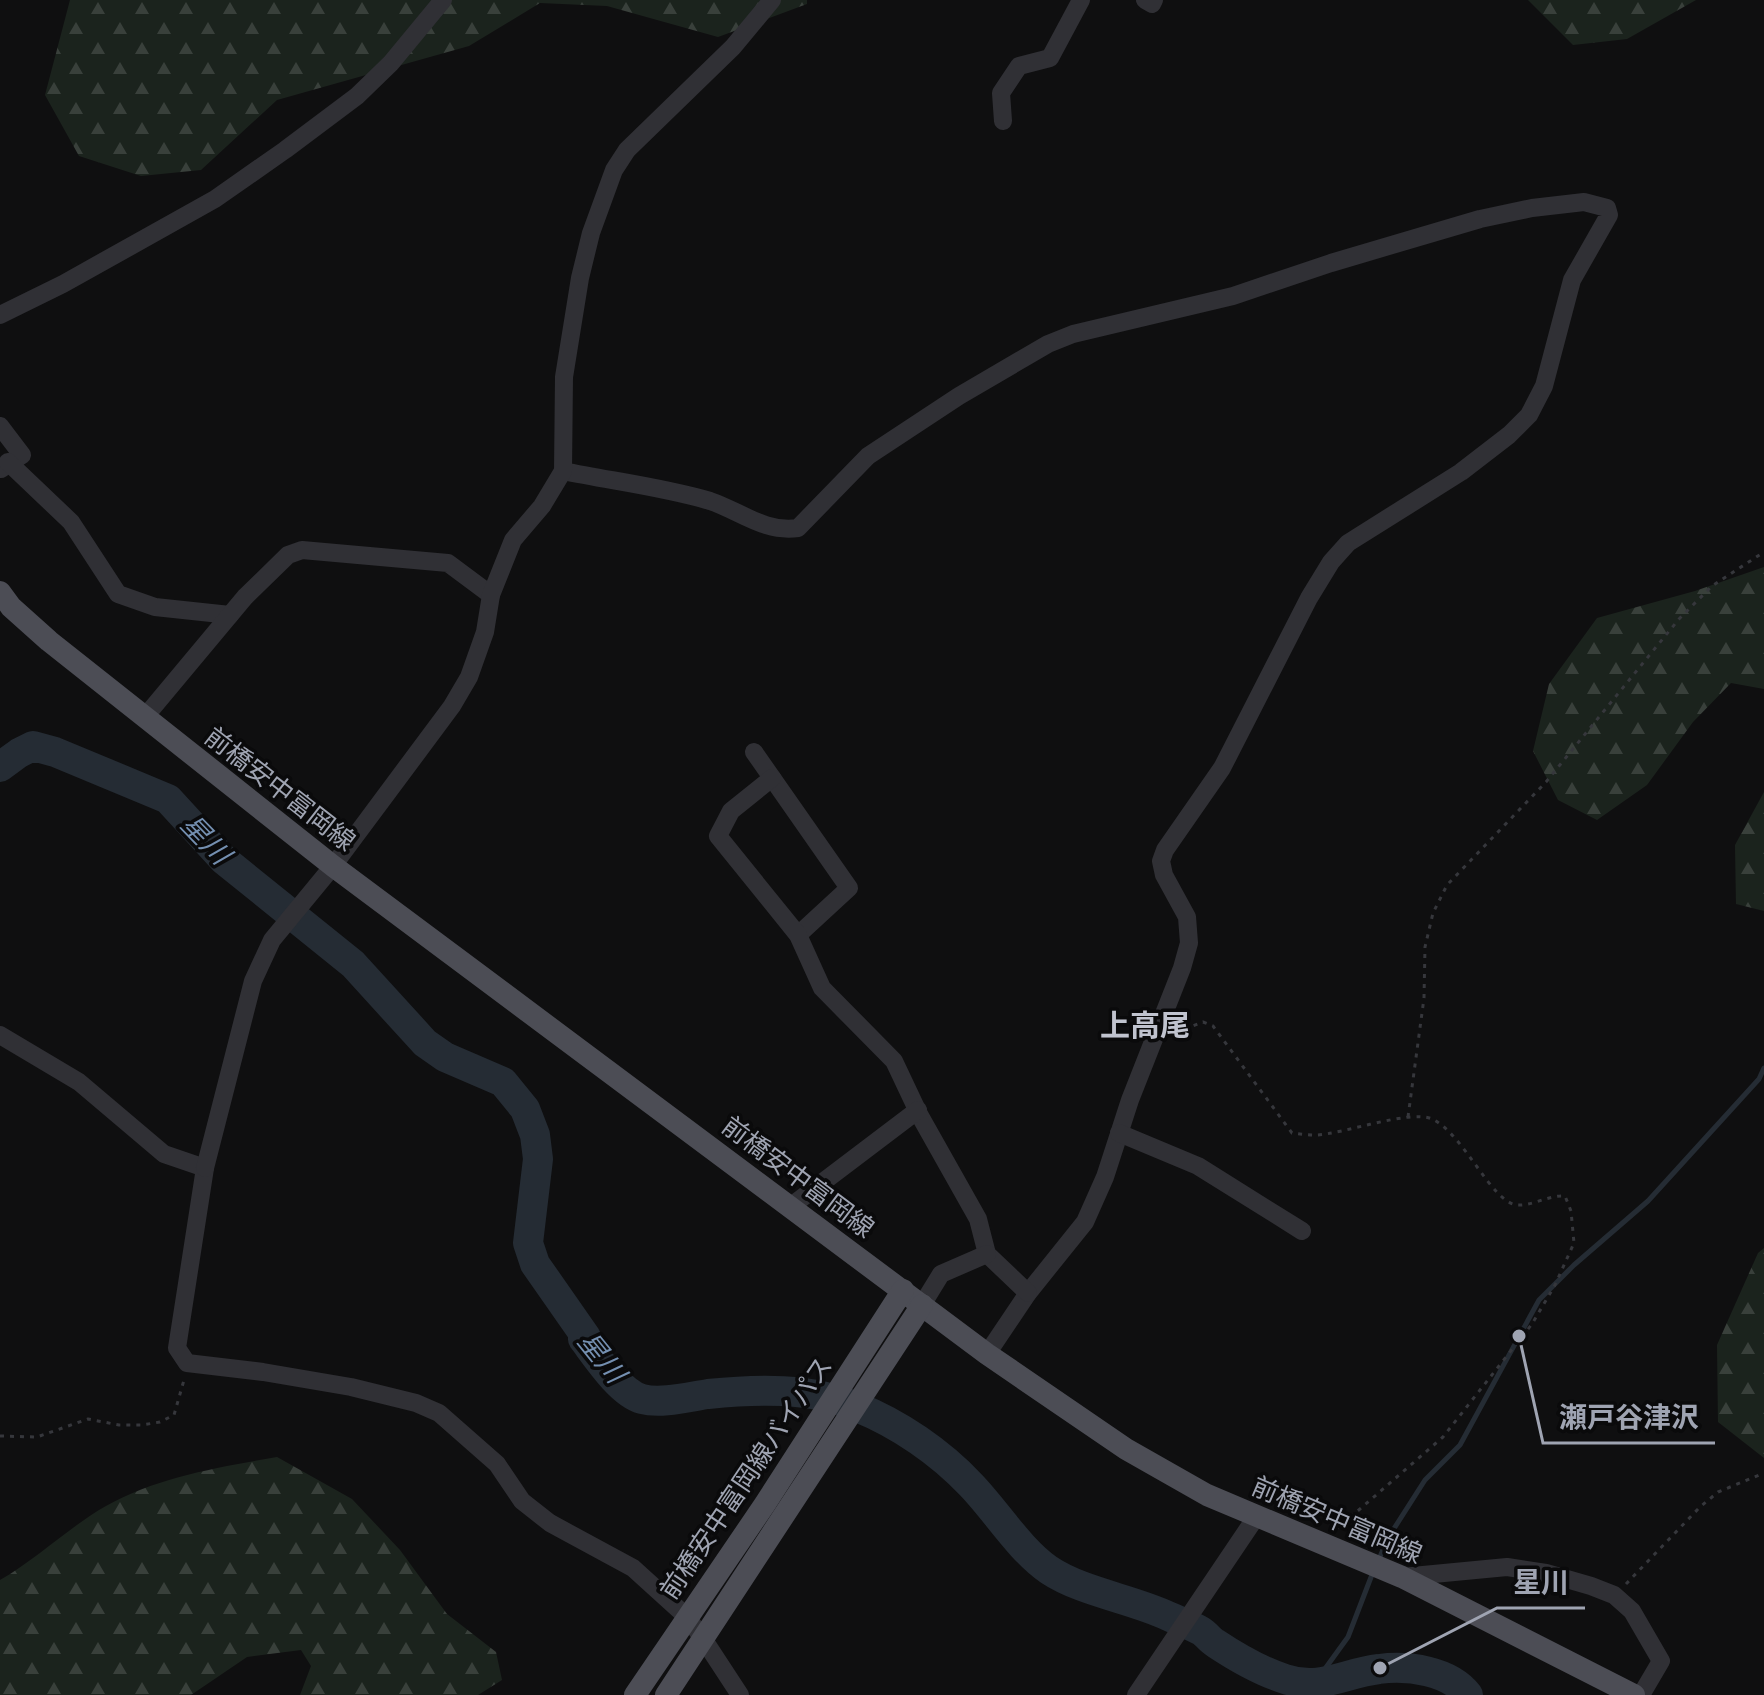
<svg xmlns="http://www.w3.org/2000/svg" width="1764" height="1695" viewBox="0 0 1764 1695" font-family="Quicksand,'Noto Sans JP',sans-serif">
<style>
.forest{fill:url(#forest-firs)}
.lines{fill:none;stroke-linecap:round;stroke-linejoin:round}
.stream{stroke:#252c34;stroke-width:5}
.river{stroke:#252c34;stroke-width:30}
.path{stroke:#36373c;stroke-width:3;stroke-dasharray:4 6;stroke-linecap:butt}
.minor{stroke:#303035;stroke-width:18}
.major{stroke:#4c4d55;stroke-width:22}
.labels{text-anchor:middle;stroke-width:7;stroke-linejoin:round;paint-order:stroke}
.street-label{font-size:26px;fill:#9fa4b2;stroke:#0a0a0b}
.water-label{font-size:28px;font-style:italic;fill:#748fb0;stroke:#0a0a0b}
.quarter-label{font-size:30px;font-weight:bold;fill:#c0c3ce;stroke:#0a0a0b}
.leader{fill:none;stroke:#9fa4b2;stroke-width:3}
.callout-dot{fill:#9fa4b2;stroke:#0a0a0b;stroke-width:3}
.callout-label{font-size:28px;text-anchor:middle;font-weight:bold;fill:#9fa4b2;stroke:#0a0a0b;stroke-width:7;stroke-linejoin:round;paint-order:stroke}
</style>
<defs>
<pattern id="forest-firs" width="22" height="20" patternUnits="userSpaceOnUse" patternTransform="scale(2)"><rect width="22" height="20" fill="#1b231d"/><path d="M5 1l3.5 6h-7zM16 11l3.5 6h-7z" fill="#39403b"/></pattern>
</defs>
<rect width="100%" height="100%" fill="#0f0f10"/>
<!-- forest -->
<g class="forest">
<path d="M70,0h737v4l-89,33 -111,-31 -67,-3 -71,43 -192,54 -76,70 -60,6 -62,-20 -34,-61z"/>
<path d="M1528,0h168l-69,39 -54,6z"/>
<path d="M1764,567v122l-33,-6 -38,39 -46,63 -50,35 -39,-20 -25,-49 16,-67 48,-66 98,-27z"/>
<path d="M1764,792v119l-28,-7 -1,-59z"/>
<path d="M1764,1248v210l-46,-36 -1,-77 41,-92z"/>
<path d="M277,1457l75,42 48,51 47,64 49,38 6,28 -24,15h-178l11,-29 -10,-16 -54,7 -56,38h-191v-115c37,-21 69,-53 106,-74 51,-29 114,-39 171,-49z"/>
</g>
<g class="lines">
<!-- stream -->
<g class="stream">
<path d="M1379,1559l9,-21 37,-58 35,-35 79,-145 35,-35 74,-64 111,-122 5,-11"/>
<path d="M1314,1684l34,-47 25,-65"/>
</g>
<!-- river -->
<path class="river" d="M0,767l19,-14 14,-7 22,6 113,47 56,61 129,104 72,79 20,14 58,25 22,27 10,26 3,24 -10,84 7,21 51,73 -3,2c13,17 37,54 59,60 19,5 46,-2 66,-5 49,-5 103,-7 149,13 42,17 83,45 114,78 26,27 48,64 78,85 33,22 83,29 119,46 11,5 23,9 33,15 5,3 9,9 14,12 21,14 45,28 70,36 36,12 59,-6 94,-10 29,-4 71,2 89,26"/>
<!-- path -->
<g class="path">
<path d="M1175,1033l28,-11 10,4 79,107c8,1 16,2 24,2 28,-1 94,-26 116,-16 32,15 59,83 85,86 16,1 31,-10 48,-9l6,15 3,32 -19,42 -23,39 -89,113 -105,91"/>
<path d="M1408,1117l16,-119 1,-51 8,-34 14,-28 99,-103 133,-163 33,-33 52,-34"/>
<path d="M0,1436l37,1 51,-18 31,6h23l18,-3 14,-7 10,-35"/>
<path d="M1626,1584l74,-77 18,-15 46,-19"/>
</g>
<!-- minor -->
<g class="minor">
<path d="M1145,0l7,4 2,-4"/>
<path d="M1003,121l-2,-28 18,-27 31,-8 31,-58"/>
<path d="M0,315l63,-31 152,-85 70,-49 72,-54 34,-33 52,-63"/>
<path d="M0,426l22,29 -21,14"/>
<path d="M8,462l63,60 47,72 37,13 75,8"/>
<path d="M563,471c48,10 100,16 147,30 30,10 55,32 88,27l70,-72 91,-60 89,-52 25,-10 160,-38 98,-33 149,-44 52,-11 52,-6 23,6 2,7 -37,65 -28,106 -15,29 -20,20 -48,37 -113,71 -17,19 -22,36 -87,170 -57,82 -4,11 3,14 23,42 2,26 -7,25 -52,132 -25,77 -20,45 -57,71 -41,61"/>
<path d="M144,718l101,-121 43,-42 14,-5 146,13 43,32"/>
<path d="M754,752l95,136 -51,47"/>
<path d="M772,778l-41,33 -13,25 80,99 24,53 72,73 26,55 58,103 9,35 41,39"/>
<path d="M0,1035l79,47 85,72 41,14 -28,180 10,15 76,9 88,15 65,16 23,10 58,51 25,37 28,22 83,45 54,49 17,23 36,55"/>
<path d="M1119,1133l79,33 104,65"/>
<path d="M205,1168l48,-187 19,-41 61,-74 119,-160 17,-29 16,-45 6,-37 22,-55 29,-34 21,-35 1,-94 16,-99 11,-45 23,-63 13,-20 106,-103 39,-47"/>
<path d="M790,1207l128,-97"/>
<path d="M922,1305l19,-31 46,-20"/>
<path d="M1402,1577l105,-10 39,6 45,13 23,9 18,16 29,50 -20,34"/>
<path d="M1136,1695l120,-178"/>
</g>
<!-- major -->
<g class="major">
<path d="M0,592l11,15 38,34 284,225 654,488 139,95 81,46 195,82 232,118"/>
<path d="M635,1695l130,-191 138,-214"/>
<path d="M666,1695l256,-390"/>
</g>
</g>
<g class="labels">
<!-- street labels -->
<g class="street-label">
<text transform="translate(280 789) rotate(38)" y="9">前橋安中富岡線</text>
<text transform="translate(798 1177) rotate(37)" y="9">前橋安中富岡線</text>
<text transform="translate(746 1478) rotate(-56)" y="9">前橋安中富岡線バイパス</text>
<text transform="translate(1337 1520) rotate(23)" y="9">前橋安中富岡線</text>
</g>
<!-- water labels -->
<g class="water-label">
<text transform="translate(206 839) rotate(46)" y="10">星川</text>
<text transform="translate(602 1357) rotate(51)" y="10">星川</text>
</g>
<!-- quarter labels -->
<g class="quarter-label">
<text x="1145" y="1036">上高尾</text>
</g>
</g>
<!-- callouts -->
<path class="leader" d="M1519 1336L1543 1443H1715M1380 1668L1497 1608H1585"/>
<g class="callout-dot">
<circle cx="1519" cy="1336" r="8"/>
<circle cx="1380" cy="1668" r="8"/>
</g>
<g class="callout-label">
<text x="1629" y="1427">瀬戸谷津沢</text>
<text x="1541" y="1592">星川</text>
</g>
</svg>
